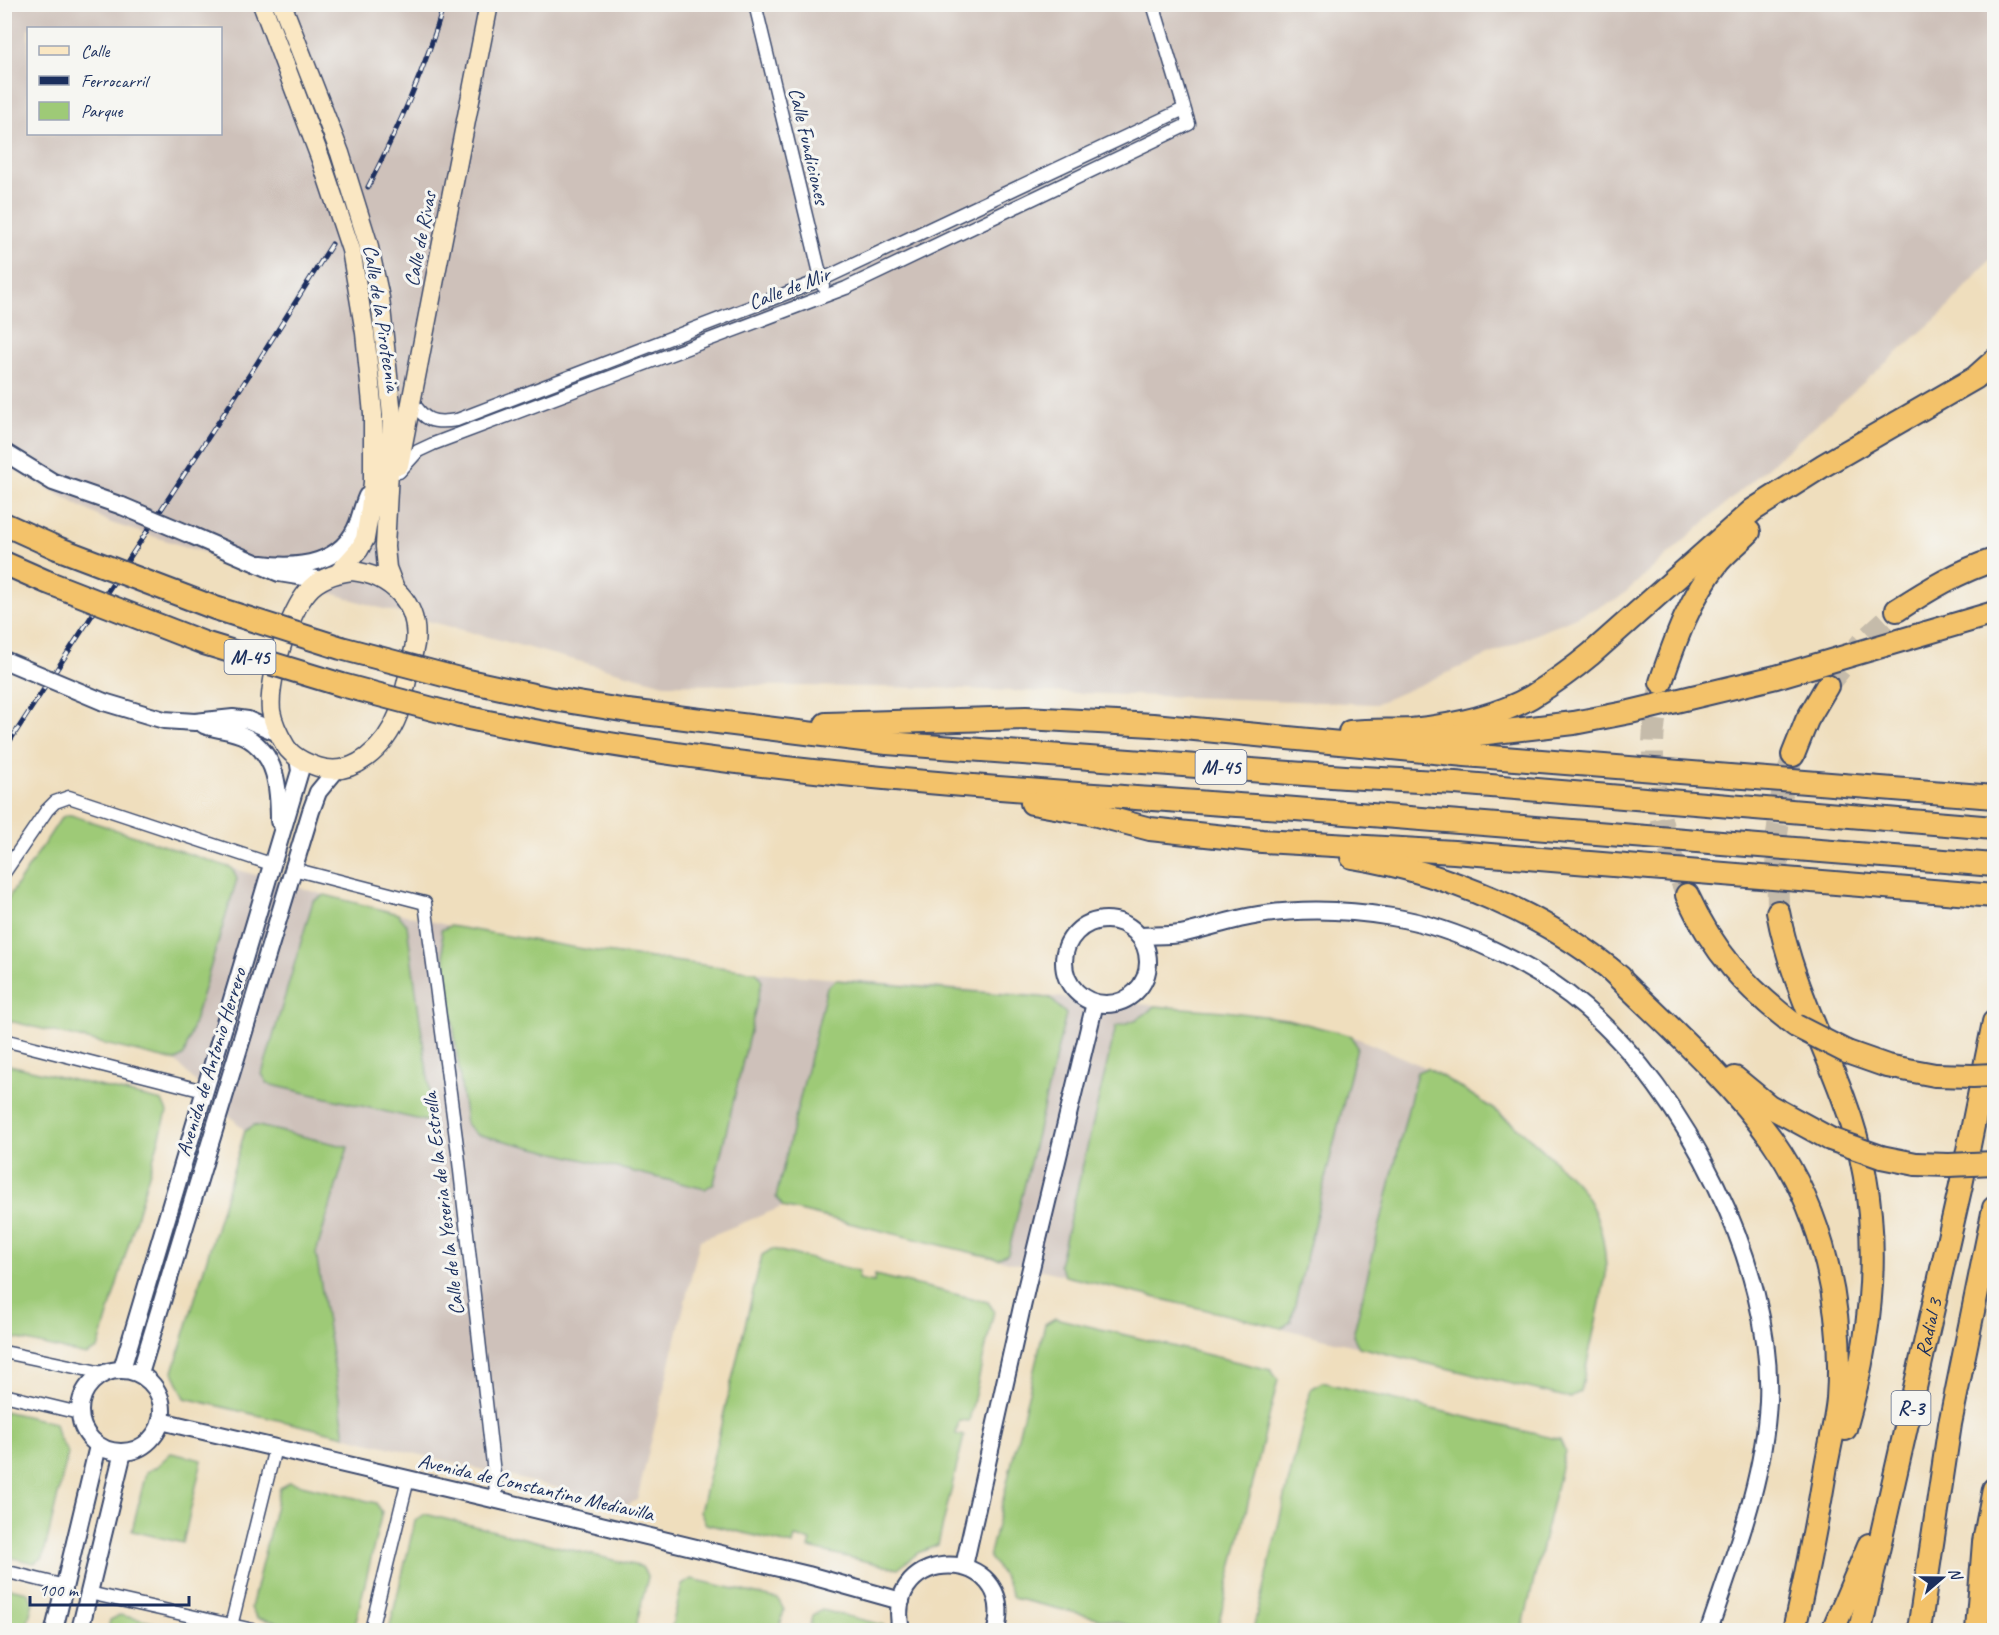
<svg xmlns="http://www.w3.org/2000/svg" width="1999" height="1635" viewBox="0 0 1999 1635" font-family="Caveat,sans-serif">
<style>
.industrial{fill:#cec1ba;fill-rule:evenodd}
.green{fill:#9eca77;stroke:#5c7c6a;stroke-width:1.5}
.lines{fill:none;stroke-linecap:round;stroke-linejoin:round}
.motorway-tunnel{stroke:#c5bbaa;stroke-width:22;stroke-dasharray:22 11;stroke-linecap:butt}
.minor-casing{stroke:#3b496c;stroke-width:15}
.tertiary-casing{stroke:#3b496c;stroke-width:20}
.secondary-casing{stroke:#3b496c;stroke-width:21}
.motorway-casing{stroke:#3b496c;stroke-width:26}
.minor{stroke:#fff;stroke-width:12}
.tertiary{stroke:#fff;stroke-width:16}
.secondary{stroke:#fae7c3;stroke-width:18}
.motorway{stroke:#f3c26a;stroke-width:22}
.rail-casing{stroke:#1b2f5e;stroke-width:5}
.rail{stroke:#f6f6f2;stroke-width:3;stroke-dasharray:9;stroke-linecap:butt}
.tertiary-bridge-casing{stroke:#3b496c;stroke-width:20;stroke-linecap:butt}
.motorway-bridge-casing{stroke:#3b496c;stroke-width:26;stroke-linecap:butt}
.tertiary-bridge{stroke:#fff;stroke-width:16}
.motorway-bridge{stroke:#f3c26a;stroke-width:22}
.labels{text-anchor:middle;stroke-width:6;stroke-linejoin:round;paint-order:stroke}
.shield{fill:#f6f6f2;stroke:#5d6b8a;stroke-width:1.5}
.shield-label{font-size:20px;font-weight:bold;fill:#1b2f5e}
.street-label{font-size:21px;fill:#1b2f5e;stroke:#f6f6f2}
</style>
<rect width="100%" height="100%" fill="#f6f6f2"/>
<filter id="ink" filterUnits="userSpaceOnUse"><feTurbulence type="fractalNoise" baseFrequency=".0167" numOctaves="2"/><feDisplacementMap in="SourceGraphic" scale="12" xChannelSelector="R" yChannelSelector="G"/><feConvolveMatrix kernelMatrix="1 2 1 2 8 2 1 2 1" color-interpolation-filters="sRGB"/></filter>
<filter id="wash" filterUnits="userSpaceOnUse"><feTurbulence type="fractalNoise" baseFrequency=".008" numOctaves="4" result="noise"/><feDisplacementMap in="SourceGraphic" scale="24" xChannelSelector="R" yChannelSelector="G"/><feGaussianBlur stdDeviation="1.35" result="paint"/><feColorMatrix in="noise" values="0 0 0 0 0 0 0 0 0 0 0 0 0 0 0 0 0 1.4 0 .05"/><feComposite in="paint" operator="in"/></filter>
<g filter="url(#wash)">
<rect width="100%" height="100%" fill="#efdebd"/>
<!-- industrial -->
<g class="industrial">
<path d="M4,5h1990v250l-47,54 -328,289 -243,106 -441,-16 -271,-4 -288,-77 -265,-84 -106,-58zM28,28h192v106h-192z"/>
<path d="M67,815h4l161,53 93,27 125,31 139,24 168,22 467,39 63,8 65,17 75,32 53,31 26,18 43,37 38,44 10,21 6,20 3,19v17l-25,116 -11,7 -788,-191 -82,33 -63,260 -9,5 -443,-107 -12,-26 71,-242 -69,-69 -170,-41v-117l56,-85z"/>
</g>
<!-- green -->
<g class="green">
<path d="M67,815h4l161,53 5,11 -53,176 -9,6 -170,-41v-117l56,-85z"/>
<path d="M325,895l73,19 9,11 26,190 -8,6 -157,-37 -6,-10 51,-173z"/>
<path d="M450,926l139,24 168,22 5,9 -48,202 -9,6 -229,-55 -10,-10 -25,-194z"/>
<path d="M836,980l214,18 16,16 -58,240 -10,5 -215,-52 -7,-10 51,-210z"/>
<path d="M1154,1006l70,5 63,8 65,17 5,11 -66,274 -9,7 -217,-52 -6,-11 57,-239c16,-4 27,-8 38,-20z"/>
<path d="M5,1064l157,37 5,11 -69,237 -12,6 -81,-19z"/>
<path d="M1427,1068c49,27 96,59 135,101 9,8 18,17 24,27 15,23 20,53 20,79l-25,116 -11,7 -211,-51 -6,-11 64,-264z"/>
<path d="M254,1125l94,22 -32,106 29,183 -160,-38 -12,-26 72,-241z"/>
<path d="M772,1249l87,22 -1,8 16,3 1,-7 113,27 6,9 -25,110 -10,-1 -3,14 8,2 -26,109 -20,8 -20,16 -89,-21 2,-7 -16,-4 -2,8 -87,-21 -6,-12 62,-257z"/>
<path d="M1055,1318l216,52 7,10 -61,250h-68l-136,-32c-6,-16 -12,-28 -24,-40l56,-234z"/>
<path d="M1322,1382l238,58 5,11 -43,179h-269l58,-241z"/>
<path d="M4,1411l51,12 3,13 10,17 -25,105 -9,5 -29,-7z"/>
<path d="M171,1453l31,7 -19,83 -51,-12 14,-59 10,-5z"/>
<path d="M289,1482l87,21 6,9 -28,118h-41l-56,-12 -6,-10 29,-120z"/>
<path d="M425,1514l217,53 6,10 -13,53h-246l26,-109z"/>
<path d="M692,1579l86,20 6,11 -5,20h-108l11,-45z"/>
<path d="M5,1587l22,5 6,10 -7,28h-21z"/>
<path d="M822,1610l62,15 1,5h-76l3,-14z"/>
<path d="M120,1615l65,15h-77l2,-10z"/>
</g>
</g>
<g filter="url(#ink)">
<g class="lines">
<!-- motorway-tunnel -->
<g class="motorway-tunnel">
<path d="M1827,686l34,-43 36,-33"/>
<path d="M1660,687c-3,19 -7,40 -7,60 -1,52 13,100 34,148"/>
<path d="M1778,912l-1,-77 5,-41 11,-39"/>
</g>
<defs>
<g id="minor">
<path d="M755,4l68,282"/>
<path d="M411,400c14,21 21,24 46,20l364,-140 363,-171"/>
<path d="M399,472l19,-21 15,-7 413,-156 343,-164 -36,-120"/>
<path d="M293,869l132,34 33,250 39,347"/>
<path d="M4,873l43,-63 8,-8 14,-5 202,67"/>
<path d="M4,1040l200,51"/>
<path d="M4,1352l99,21"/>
<path d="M4,1395l75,18"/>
<path d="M4,1571l61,15"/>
<path d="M89,1593l164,37"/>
<path d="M230,1630l45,-182"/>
<path d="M371,1630l37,-151"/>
</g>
<g id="tertiary">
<path d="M4,452l49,30 69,24"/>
<path d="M191,535l88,38 43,7"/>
<path d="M262,564c37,5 81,0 96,-41 3,-9 5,-18 9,-27"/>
<path d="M104,702l60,18 31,2 38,-4 15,2 30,13"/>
<path d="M204,725c14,5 29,5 42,12 31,18 33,51 33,84"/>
<circle cx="1106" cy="962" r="42"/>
<path d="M1139,936c13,-1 28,0 41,-2 26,-5 52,-15 79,-19 43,-7 90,-5 133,2 63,10 143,48 192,90 101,86 190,259 184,394 -4,80 -34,154 -59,229"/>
<path d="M122,1369l178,-598 -2,-13"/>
<circle cx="121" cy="1411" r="41"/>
<path d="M140,1374l171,-563 7,-19 19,-23"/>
<path d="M161,1421l336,79 311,75 93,26"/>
<path d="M964,1566l62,-277 69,-286"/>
<path d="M54,1630l44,-184"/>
<path d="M80,1630l43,-178"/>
<path d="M901,1630c-19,-87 117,-85 95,0"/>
</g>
<g id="secondary">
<path d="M262,4l59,156 30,90 14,83 8,81v68l-3,27 -5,30 -6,11 -20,22"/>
<path d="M282,4l58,149 28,90 12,55 12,117 -7,132 2,21 7,18"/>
<path d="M399,465c29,-154 60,-307 90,-461"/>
<path d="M352,571c39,4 68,33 63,73 -2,11 -5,21 -7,32 -3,13 -6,27 -10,39 -12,31 -44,64 -80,52 -12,-4 -27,-11 -33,-22 -6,-10 -12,-22 -14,-34 -3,-30 17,-97 37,-120 11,-13 28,-18 44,-20z"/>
</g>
<g id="motorway">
<path d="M4,524l53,24"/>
<path d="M4,563l43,19"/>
<path d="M1897,610c31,-20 62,-39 97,-50"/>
<path d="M459,679l88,19 81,13 259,32 458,34 110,6 539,45"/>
<path d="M1661,682c14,-42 30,-86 58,-121 9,-10 20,-19 30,-29"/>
<path d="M459,716c271,58 548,73 824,92 237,17 474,39 711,57"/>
<path d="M826,724l200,-6 127,7 312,30 529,42"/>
<path d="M1350,732c21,-2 41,-1 61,-2 39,-4 85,-13 120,-33 21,-13 41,-27 60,-43l162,-144 71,-45 151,-87 19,-17"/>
<path d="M1399,735l62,1 113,-13 56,-11 146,-35 218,-64"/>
<path d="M1793,755l14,-35 20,-34"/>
<path d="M1032,803l57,10 61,16 112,12 192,11 540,44"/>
<path d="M1352,857c93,15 196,58 268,120"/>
<path d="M1687,895c27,58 58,92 109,131"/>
<path d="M1778,912c12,65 42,123 65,185 42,110 34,221 2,332"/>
<path d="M1610,969c54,54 117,108 162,171 52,74 72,169 66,259 -2,22 -8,45 -12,67 -9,55 -20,110 -32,164"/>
<path d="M1847,1052l40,14 48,9"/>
<path d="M1735,1078l34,28 61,33"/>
<path d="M1881,1157l35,7"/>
<path d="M1833,1630l36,-85"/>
<path id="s1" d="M1860,1630l101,-445 33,-163"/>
<path d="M1919,1630l31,-206 44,-216"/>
<path d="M1977,1630l7,-88 10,-53"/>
</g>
</defs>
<!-- minor casing -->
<use href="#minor" class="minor-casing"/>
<!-- tertiary casing -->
<use href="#tertiary" class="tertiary-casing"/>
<!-- secondary casing -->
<use href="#secondary" class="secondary-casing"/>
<!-- motorway casing -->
<use href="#motorway" class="motorway-casing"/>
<!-- minor -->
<use href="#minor" class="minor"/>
<!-- tertiary -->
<use href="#tertiary" class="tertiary"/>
<!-- secondary -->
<use href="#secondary" class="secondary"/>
<!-- motorway -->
<use href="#motorway" class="motorway"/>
<defs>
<g id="rail">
<path d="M368,187c30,-59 58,-119 76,-183"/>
<path d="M4,750l253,-387 75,-119"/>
</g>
</defs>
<!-- rail casing -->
<use href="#rail" class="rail-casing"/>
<!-- rail -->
<use href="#rail" class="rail"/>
<defs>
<g id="tertiary-bridge">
<path d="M122,506l69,29"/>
<path d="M4,660l100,42"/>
</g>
<g id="motorway-bridge">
<path d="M57,548l158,60 126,40 118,31"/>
<path d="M47,582l157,61 138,42 117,31"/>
<path d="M1796,1026l51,26"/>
<path d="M1935,1075l38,1 21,-1"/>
<path d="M1830,1139l51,18"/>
<path d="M1916,1164l33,1 45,-2"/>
</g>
</defs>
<!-- tertiary-bridge casing -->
<use href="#tertiary-bridge" class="tertiary-bridge-casing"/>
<!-- motorway-bridge casing -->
<use href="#motorway-bridge" class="motorway-bridge-casing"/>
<!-- tertiary-bridge -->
<use href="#tertiary-bridge" class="tertiary-bridge"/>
<!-- motorway-bridge -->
<use href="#motorway-bridge" class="motorway-bridge"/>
</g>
</g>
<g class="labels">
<!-- shield labels -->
<g class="shield">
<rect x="224.5" y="640" width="51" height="34" rx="4.5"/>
<rect x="1195.5" y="750" width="51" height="34" rx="4.5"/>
<rect x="1891.5" y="1391" width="39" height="34" rx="4.5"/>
</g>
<g class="shield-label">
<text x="250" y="664">M-45</text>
<text x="1221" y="774">M-45</text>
<text x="1911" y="1415">R-3</text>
</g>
<!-- street labels -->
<g class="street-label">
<text transform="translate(809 146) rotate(77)" y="7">Calle Fundiciones</text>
<text transform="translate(420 239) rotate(-79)" y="7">Calle de Rivas</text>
<text transform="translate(789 288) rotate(-21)" y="7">Calle de Mir</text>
<text transform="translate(382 318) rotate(81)" y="7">Calle de la Pirotecnia</text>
<text transform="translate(211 1062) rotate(-73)" y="7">Avenida de Antonio Herrero</text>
<text transform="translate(443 1204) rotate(-97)" y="7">Calle de la Yeseria de la Estrella</text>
<text dy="7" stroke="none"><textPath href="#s1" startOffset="310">Radial 3</textPath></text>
<text transform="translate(536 1487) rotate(13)" y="7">Avenida de Constantino Mediavilla</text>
</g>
</g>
<!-- margin -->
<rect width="1999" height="1635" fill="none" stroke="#f6f6f2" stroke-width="24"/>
<!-- legend -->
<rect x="27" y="27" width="195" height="108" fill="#f6f6f2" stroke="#9ea6b7" stroke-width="1.5"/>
<rect x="39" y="46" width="30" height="9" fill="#fae7c3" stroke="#9ea6b7" stroke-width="1.5"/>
<text x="81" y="57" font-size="18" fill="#1b2f5e">Calle</text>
<rect x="39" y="76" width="30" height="9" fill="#1b2f5e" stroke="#9ea6b7" stroke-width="1.5"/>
<text x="81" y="87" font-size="18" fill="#1b2f5e">Ferrocarril</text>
<rect x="39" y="102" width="30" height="18" fill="#9eca77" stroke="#9ea6b7" stroke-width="1.5"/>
<text x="81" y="117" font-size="18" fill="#1b2f5e">Parque</text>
<!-- north arrow -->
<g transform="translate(1942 1578) rotate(70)" stroke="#f6f6f2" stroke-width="4.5" paint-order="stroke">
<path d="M0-4.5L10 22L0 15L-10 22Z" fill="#1b2f5e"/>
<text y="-9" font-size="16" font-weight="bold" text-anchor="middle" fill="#1b2f5e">N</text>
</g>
<!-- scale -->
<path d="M30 1596v9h159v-9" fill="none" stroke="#1b2f5e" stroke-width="3"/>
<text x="39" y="1596" font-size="18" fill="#1b2f5e" stroke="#f6f6f2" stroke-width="4.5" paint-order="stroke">100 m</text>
</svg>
